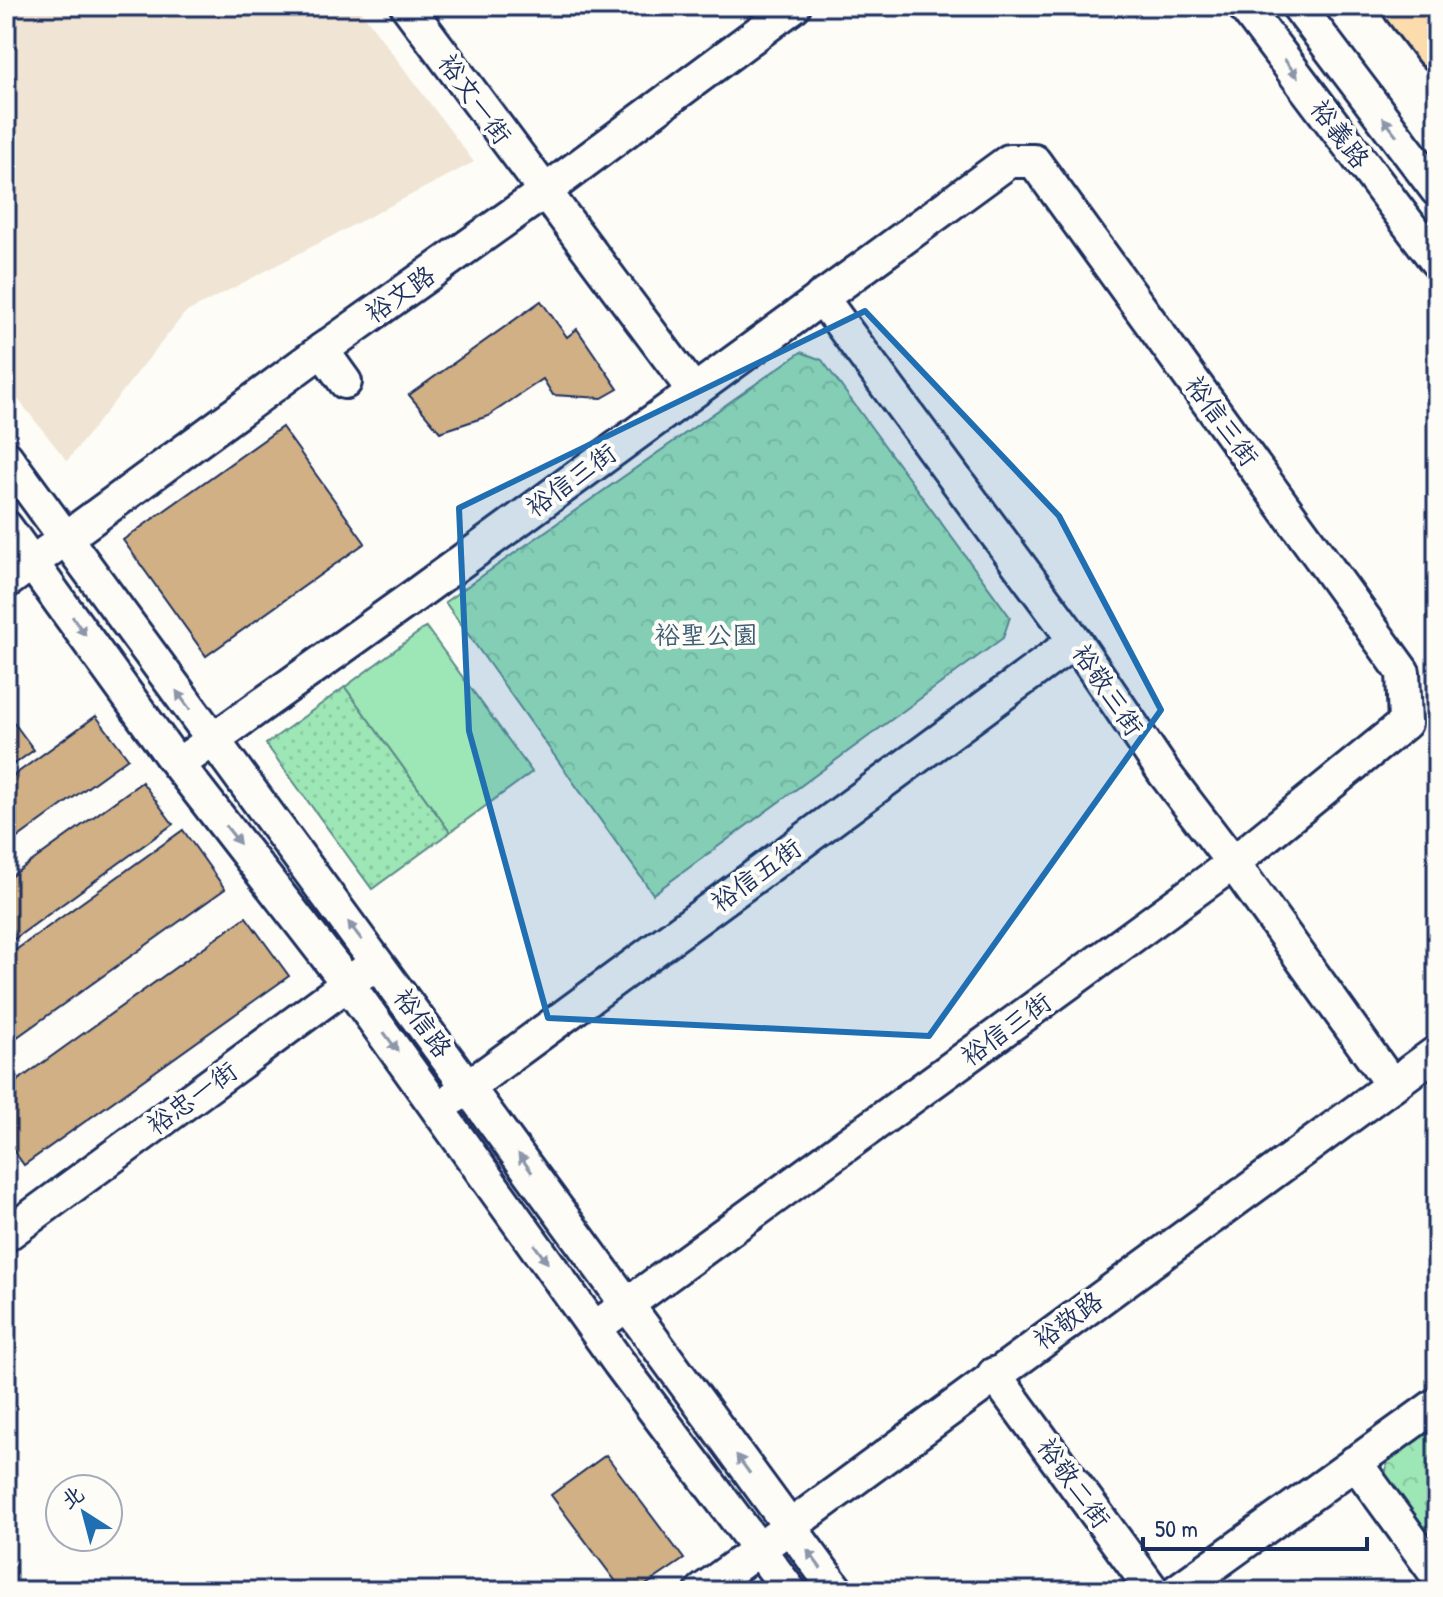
<svg xmlns="http://www.w3.org/2000/svg" width="1443" height="1597" viewBox="0 0 1443 1597" font-family="'Patrick Hand','LXGW WenKai TC',sans-serif">
<style>
.built{fill:#f0e5d4}
.grass{fill:url(#grass-dots);stroke:#5c8a8a;stroke-width:2}
.park{fill:url(#park-crowns);stroke:#5c8a8a;stroke-width:2}
.pitch{fill:#9de6b5;stroke:#5c8a8a;stroke-width:2}
.building{fill:#d0b084;stroke:#1b2f5e;stroke-width:2}
.lines{fill:none;stroke-linecap:round;stroke-linejoin:round}
.minor-casing{stroke:#1b2f5e;stroke-width:38}
.highway-casing{stroke:#1b2f5e;stroke-width:50}
.minor{stroke:#fdfcf7;stroke-width:32}
.highway{stroke:#fcdcac;stroke-width:44}
.oneway{fill:#8c96aa}
.marked{fill:#1f6fb2;fill-opacity:0.2;stroke:#1f6fb2;stroke-width:6;stroke-linejoin:round}
.labels{text-anchor:middle;stroke-width:8;stroke-linejoin:round;paint-order:stroke}
.street-label{font-size:26px;fill:#1b2f5e;stroke:#fdfcf7}
.park-label{font-size:26px;fill:#3c5d74;stroke:#fdfcf7}
</style>
<defs>
<pattern id="grass-dots" width="8" height="8" patternUnits="userSpaceOnUse" patternTransform="scale(2)"><rect width="8" height="8" fill="#9de6b5"/><path d="M2 2h.1M6 6h.1" fill="none" stroke="#87c69e" stroke-width="1.8" stroke-linecap="round"/></pattern>
<pattern id="park-crowns" width="20" height="18" patternUnits="userSpaceOnUse" patternTransform="scale(2)"><rect width="20" height="18" fill="#9de6b5"/><path d="M2 6a3 3 0 1 1 6 0M12 15a3 3 0 1 1 6 0" fill="none" stroke="#87c69e"/></pattern>
</defs>
<rect width="100%" height="100%" fill="#fdfcf7"/>
<filter id="ink" filterUnits="userSpaceOnUse"><feTurbulence type="fractalNoise" baseFrequency=".0125" numOctaves="2"/><feDisplacementMap in="SourceGraphic" scale="16" xChannelSelector="R" yChannelSelector="G"/><feConvolveMatrix kernelMatrix="1 2 1 2 8 2 1 2 1" color-interpolation-filters="sRGB"/></filter>
<g filter="url(#ink)">
<!-- built -->
<path class="built" d="M6,6h351l117,156 -289,151 -118,148 -61,-77z"/>
<!-- grass -->
<path class="grass" d="M345,687l105,145 -78,57 -106,-145z"/>
<!-- park -->
<g class="park">
<path d="M801,352l21,8 188,257 -7,21 -350,256 -208,-292z"/>
<path d="M1437,1423v132l-53,-72 4,-25z"/>
</g>
<!-- pitch -->
<path class="pitch" d="M426,627l106,145 -82,60 -105,-145z"/>
<!-- building -->
<g class="building">
<path d="M541,301l26,36 10,-8 41,60 -16,9 -49,-3 -10,-16 -55,37 -48,16 -31,-37z"/>
<path d="M282,427l83,116 -159,113 -83,-116z"/>
<path d="M6,712l28,38 -28,20z"/>
<path d="M96,716l32,42 -122,88v-65z"/>
<path d="M142,782l31,42 -167,121v-65z"/>
<path d="M183,830l42,59 -219,156v-88z"/>
<path d="M246,917l43,59 -265,189 -18,-25v-51z"/>
<path d="M606,1455l78,104 -47,32h-14l-72,-96z"/>
</g>
<g class="lines">
<defs>
<g id="minor">
<path d="M407,6l286,384"/>
<path d="M1244,6l193,256"/>
<path d="M1298,6l139,184"/>
<path d="M821,297l254,344 90,133 68,89 159,222"/>
<path d="M322,350l23,32"/>
<path d="M6,457l831,1134"/>
<path d="M6,527l163,226 179,231 271,379 171,228"/>
<path d="M6,582l316,-232 222,-158 250,-186"/>
<path d="M179,764l235,-168 595,-435h25l369,511 2,51 -172,140 -638,465"/>
<path d="M453,1098l622,-457"/>
<path d="M6,1235l359,-264"/>
<path d="M994,1374l159,217"/>
<path d="M1355,1462l82,113"/>
<path d="M702,1591l735,-539"/>
<path d="M1177,1591l260,-187"/>
</g>
<path id="highway" d="M1405,6l32,42"/>
</defs>
<!-- minor casing -->
<use href="#minor" class="minor-casing"/>
<!-- highway casing -->
<use href="#highway" class="highway-casing"/>
<!-- minor -->
<use href="#minor" class="minor"/>
<!-- highway -->
<use href="#highway" class="highway"/>
</g>
<!-- one-way arrows -->
<defs><path id="oneway-solid" d="M-6-.8H1V-3.2L6.5 0L1 3.2V.8H-6Z" transform="scale(2)"/></defs>
<g class="oneway">
<use href="#oneway-solid" transform="translate(1291 68) rotate(53)"/>
<use href="#oneway-solid" transform="translate(1390 127) rotate(-127)"/>
<use href="#oneway-solid" transform="translate(79 626) rotate(55)"/>
<use href="#oneway-solid" transform="translate(183 700) rotate(-126)"/>
<use href="#oneway-solid" transform="translate(233 835) rotate(52)"/>
<use href="#oneway-solid" transform="translate(355 931) rotate(-127)"/>
<use href="#oneway-solid" transform="translate(391 1042) rotate(54)"/>
<use href="#oneway-solid" transform="translate(525 1163) rotate(-126)"/>
<use href="#oneway-solid" transform="translate(541 1254) rotate(54)"/>
<use href="#oneway-solid" transform="translate(743 1464) rotate(-126)"/>
<use href="#oneway-solid" transform="translate(814 1559) rotate(-126)"/>
</g>
</g>
<!-- marked area -->
<path class="marked" d="M865,311l194,205 102,194 -232,326 -381,-18 -79,-287 -10,-223z"/>
<g class="labels">
<!-- street labels -->
<g class="street-label">
<text transform="translate(475 99) rotate(54)" y="9">裕文一街</text>
<text transform="translate(1340 134) rotate(53)" y="9">裕義路</text>
<text transform="translate(400 294) rotate(-35)" y="9">裕文路</text>
<text transform="translate(1222 421) rotate(54)" y="9">裕信三街</text>
<text transform="translate(571 480) rotate(-36)" y="9">裕信三街</text>
<text transform="translate(1108 690) rotate(56)" y="9">裕敬三街</text>
<text transform="translate(756 875) rotate(-36)" y="9">裕信五街</text>
<text transform="translate(423 1023) rotate(54)" y="9">裕信路</text>
<text transform="translate(1006 1029) rotate(-36)" y="9">裕信三街</text>
<text transform="translate(192 1098) rotate(-36)" y="9">裕忠一街</text>
<text transform="translate(1068 1320) rotate(-36)" y="9">裕敬路</text>
<text transform="translate(1074 1483) rotate(54)" y="9">裕敬二街</text>
</g>
<!-- park labels -->
<g class="park-label">
<text x="706" y="644">裕聖公園</text>
</g>
</g>
<!-- margin -->
<rect width="1443" height="1597" fill="none" stroke="#fdfcf7" stroke-width="32"/>
<rect x="16" y="16" width="1411" height="1565" fill="none" stroke="#1b2f5e" stroke-width="3" filter="url(#ink)"/>
<!-- north arrow -->
<g transform="translate(84 1513) rotate(324)"><circle r="38" fill="#fdfcf7" stroke="#a3aaba" stroke-width="2"/>
<path d="M0-6L14 30L0 20L-14 30Z" fill="#1f6fb2"/>
<text y="-12" font-size="22" font-weight="bold" text-anchor="middle" fill="#1b2f5e">北</text>
</g>
<!-- scale -->
<path d="M1143 1537v12h224v-12" fill="none" stroke="#1b2f5e" stroke-width="4"/>
<text x="1155" y="1537" font-size="24" fill="#1b2f5e" stroke="#fdfcf7" stroke-width="6" paint-order="stroke">50 m</text>
</svg>
